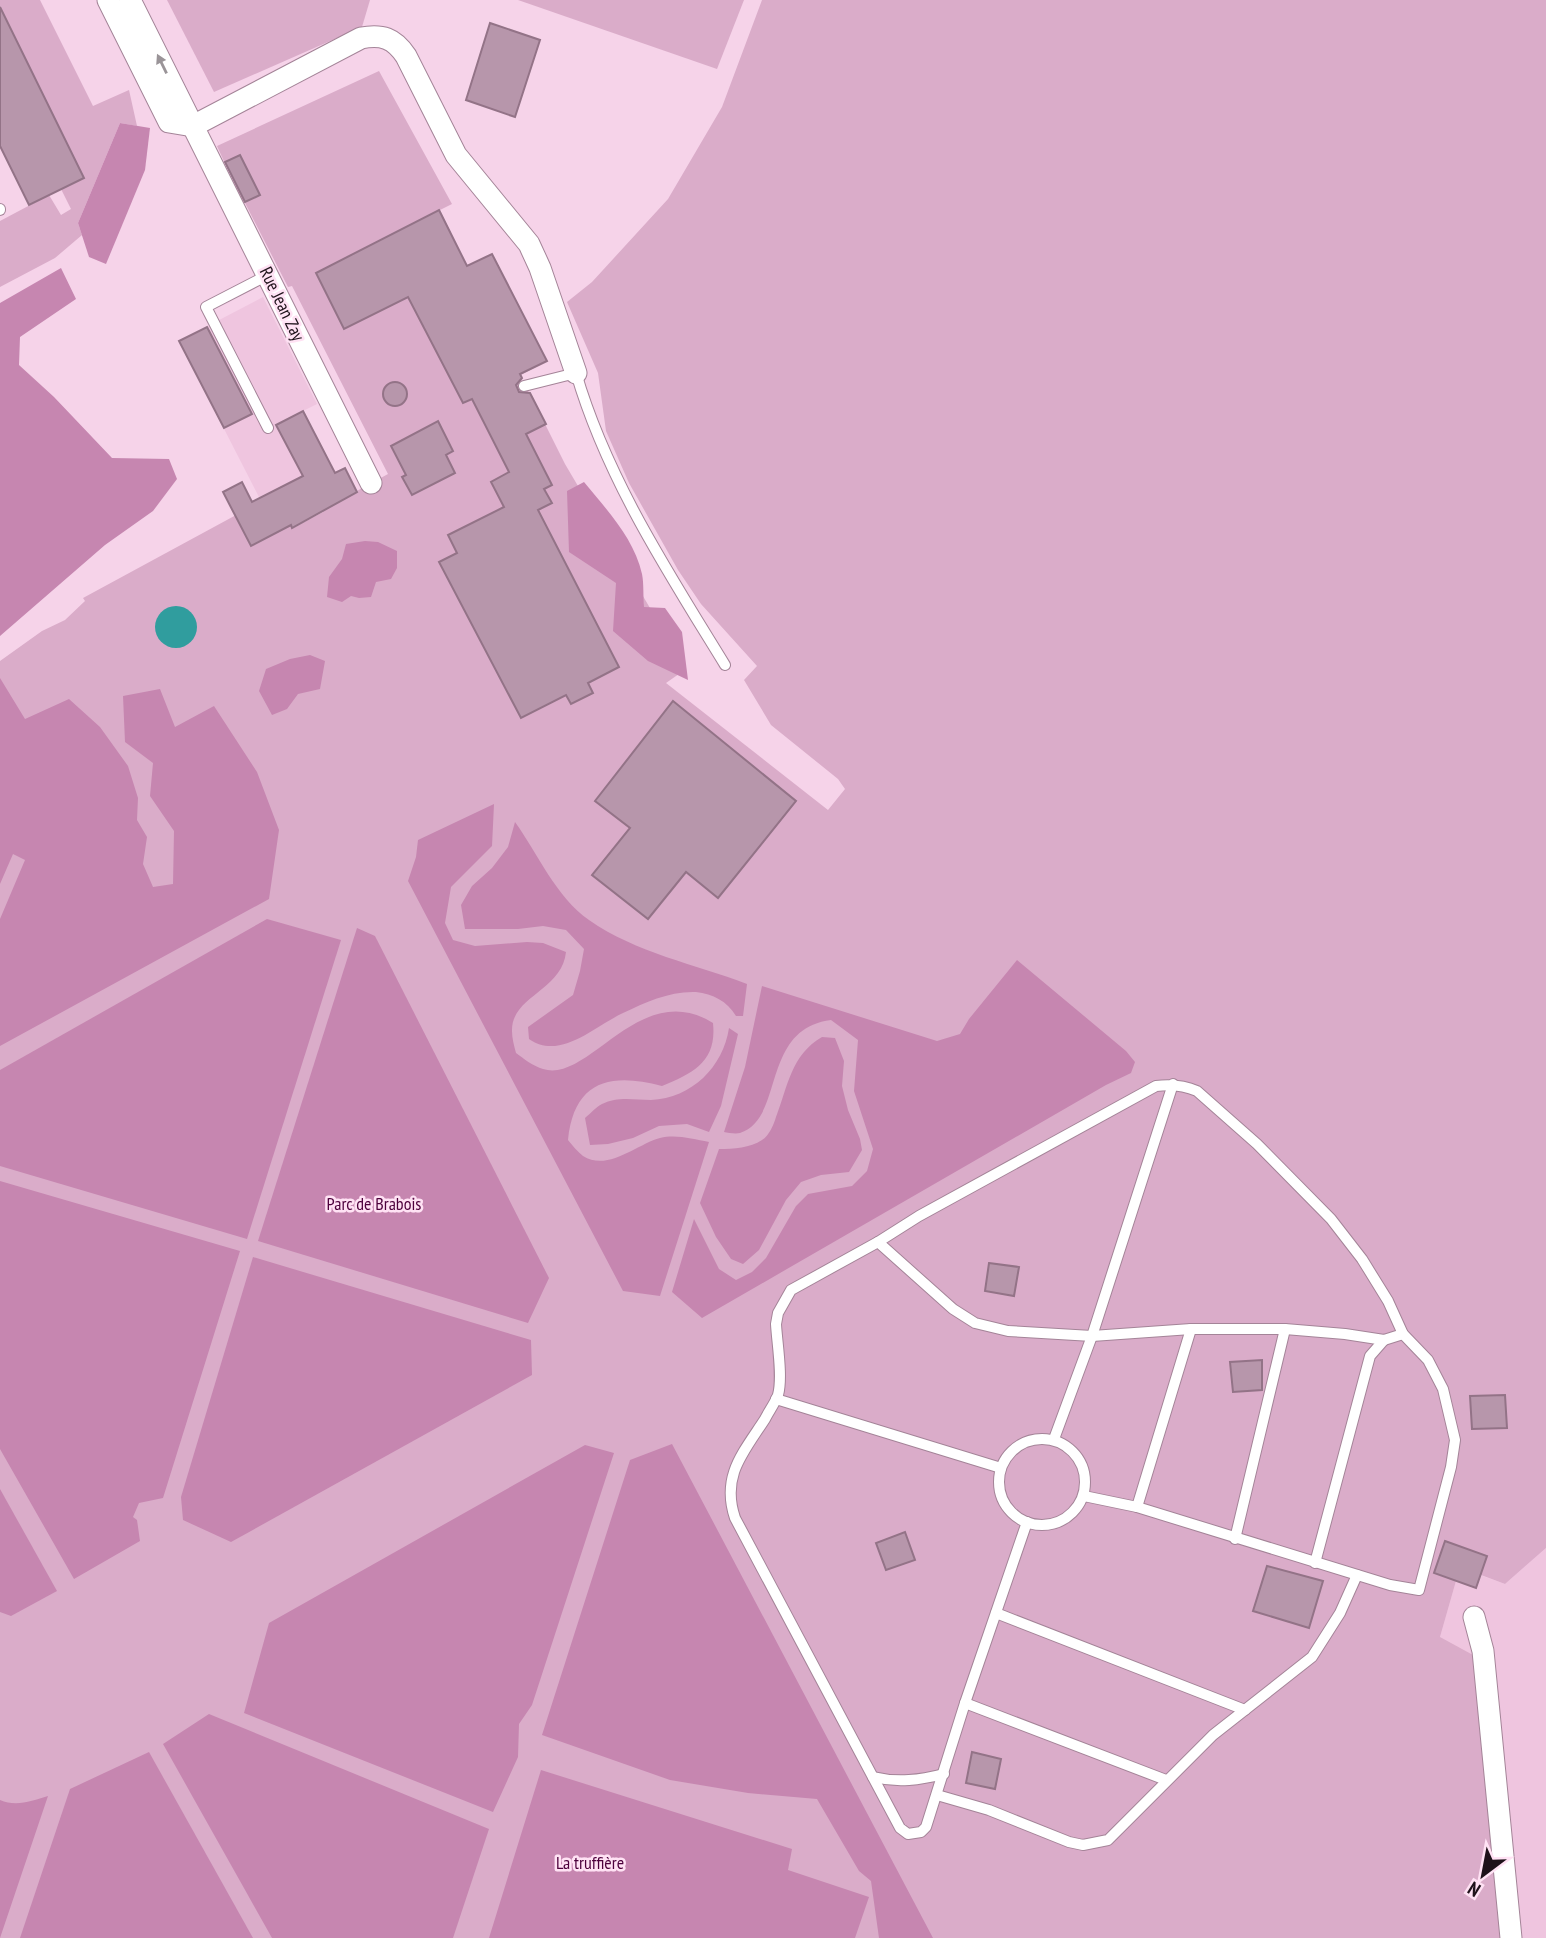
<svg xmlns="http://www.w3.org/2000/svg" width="1546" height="1938" viewBox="0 0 1546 1938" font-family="'PT Sans Narrow',sans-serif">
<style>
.built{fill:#efc5df}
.green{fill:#daacc9}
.forest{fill:#c686b0}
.water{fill:#309d9e}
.building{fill:#b796ab;stroke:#937387;stroke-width:2}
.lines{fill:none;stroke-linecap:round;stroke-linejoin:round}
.lane-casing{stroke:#a48498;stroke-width:12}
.street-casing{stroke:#a48498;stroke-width:23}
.lane{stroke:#fff;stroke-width:10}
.street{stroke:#fff;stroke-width:21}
.oneway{fill:#9a9498}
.labels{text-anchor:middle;stroke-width:5;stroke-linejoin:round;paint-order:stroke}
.street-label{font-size:18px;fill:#1e121a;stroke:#ffe2f4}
.park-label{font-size:18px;fill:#4d003c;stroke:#ffe2f4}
</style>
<rect width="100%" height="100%" fill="#f6d3e9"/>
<!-- built -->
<g class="built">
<path d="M263,297l54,107 -14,7 32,61 10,-4 12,24 -65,36 -1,-3 -40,21 -12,-24 22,-21 -82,-160z"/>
<path d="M1546,1548v390h-45l-61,-301 16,-56 24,-6 25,9z"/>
</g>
<!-- green -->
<g class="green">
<path d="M0,0h40l53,106 36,-16 8,36 -17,-3 -42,100 4,12 -27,23 -55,29v-66l49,-26 12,20 10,-6 -10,-20 22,-12 -83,-171z"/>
<path d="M167,0h203l-8,27 -148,65z"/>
<path d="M518,0h226l-27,69z"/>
<path d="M762,0h784v1548l-41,36 -24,-9 -5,13 -20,-7 -16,56 33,18 28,283h-1501v-1277l42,-30 23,-11 20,-19 -2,-3 166,-90 4,7 -14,8 12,23 40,-21 2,3 30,-16 -1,-2 66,-36 -96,-188 -4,1 -43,-84h-2l-26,-57 162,-75 73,133 -12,6 27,56 25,-12 55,107 -28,15 12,20 34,68 121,205 -20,14 162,127 17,-21 -7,-10 -67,-54 -27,-45 13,-14 -56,-62 -23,-34 -49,-87 -23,-52 -8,-58 -31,-71 25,-20 76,-83 54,-92z"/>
</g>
<!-- forest -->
<g class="forest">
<path d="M120,123l30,5 -5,42 -39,94 -17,-7 -11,-34z"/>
<path d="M61,268l15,31 -56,38 -1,28 35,32 58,61 57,1 8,20 -24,32 -48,34 -105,91v-333z"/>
<path d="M584,482c22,27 50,56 58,92 2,10 1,22 2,33l21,1 17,24 6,48 -40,-19 -35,-30 3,-48 -47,-31 -2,-61z"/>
<path d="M365,541l13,1 19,9v17l-6,11 -15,3 -5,15 -12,1 -8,-2 -9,6 -15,-5 2,-20 13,-18 4,-15z"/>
<path d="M310,655l15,6 -5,28 -22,5 -11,15 -15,6 -13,-24 7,-22 24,-10z"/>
<path d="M0,678l25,41 44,-20 31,28 28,39 10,32 -1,22 10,17 -4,27 10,23 20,-3 1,-53 -24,-35 3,-33 -28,-21 -2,-46 37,-7 15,38 39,-21 43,66 22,58 -10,69 -269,147v-127l25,-59 -12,-6 -13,30z"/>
<path d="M494,804l-2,42 -41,41 -6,36 8,17 22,6 52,-4 16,1 23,9c-4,39 -55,44 -54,79 0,7 2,15 4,22 8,6 17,13 27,16 46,15 97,-92 170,-46 4,38 -19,50 -51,63 -52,-14 -88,-5 -94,54 4,5 10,12 15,16 25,16 54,-12 77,-18 16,-4 33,1 49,4l-49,154 -37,-5 -215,-410 8,-24 2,-17z"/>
<path d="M515,822c23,32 41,75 74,98 47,33 106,44 158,64l-4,32h-7c-9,-15 -23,-22 -40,-24 -26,-1 -50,10 -73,21 -28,13 -63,48 -94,26l-1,-12 45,-32 7,-24 4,-22 -18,-19 -23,-4 -25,3h-53l-4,-24 11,-19 20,-18 16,-21z"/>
<path d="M267,919l74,21 -94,299 -247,-73v-96z"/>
<path d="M357,928l18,8 174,342 -21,45 -270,-82z"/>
<path d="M1017,960l109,91 9,11 -4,11 -25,12 -404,233 -30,-26 22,-73 25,50 17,11 16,-8 14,-14 30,-52 12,-12 44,-8 15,-15 6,-22 -19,-58 4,-51 -27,-20c-71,9 -46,99 -91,113 -4,1 -12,0 -16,-1l21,-65 17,-81 175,55 23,-7 9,-15z"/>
<path d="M729,1028l9,6 -17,72 -12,26 -22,-8 -28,2 -26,12 -25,6 -18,1 -5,-27c6,-5 11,-11 17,-14 16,-8 32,-4 49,-4 41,-2 72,-33 78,-72z"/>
<path d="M822,1037l13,1 9,23 -2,25 6,24 12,29 2,11 -13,22 -28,3 -20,7 -15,18 -27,50 -16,14 -12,-5 -15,-22 -16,-34 19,-54c15,0 31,-1 43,-9 7,-4 12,-16 14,-23 12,-31 15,-62 46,-80z"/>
<path d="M0,1181l240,70 -77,247 -24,5 -6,14 4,3 3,21 -66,38 -74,-130z"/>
<path d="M253,1257l278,83 1,35 -301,167 -48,-22 -2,-23z"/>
<path d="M672,1444l261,494h-54l-8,-57 -12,-10 -42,-72 -69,-6 -78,-13 -128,-45 88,-275z"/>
<path d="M585,1445l29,8 -82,252 -13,19 -1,33 -25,55 -249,-99 25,-90z"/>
<path d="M0,1489l57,102 -46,25 -11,-4z"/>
<path d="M209,1714l280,115 -36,109h-181l-109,-194z"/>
<path d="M149,1752l104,186h-233l50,-149z"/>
<path d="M541,1770l251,79 -4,21 81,27 -14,41h-366z"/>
<path d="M48,1796l-48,142v-138c16,7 32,1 48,-4z"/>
</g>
<!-- water -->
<circle class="water" cx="176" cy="627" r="21"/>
<!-- building -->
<g class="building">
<path d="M0,7l84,171 -55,27 -29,-59z"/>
<path d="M490,23l50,17 -25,77 -49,-17z"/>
<path d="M240,155l20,40 -15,7 -20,-40z"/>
<path d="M439,210l28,56 25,-12 55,107 -27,13 2,4 -6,7 3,7 11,1 16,31 -20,10 26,51 -8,4 8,14 -14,7 81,157 -31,16 5,10 -22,11 -5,-9 -45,23 -82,-156 18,-9 -9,-18 56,-28 -13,-25 18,-10 -37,-73 -9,4 -55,-106 -64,32 -28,-56z"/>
<path d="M207,327l45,87 -28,14 -45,-87z"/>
<circle cx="395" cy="394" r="12"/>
<path d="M303,411l32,62 10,-5 12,24 -65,36 -1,-3 -40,21 -28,-54 19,-10 10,20 51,-26 -27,-51z"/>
<path d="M438,421l15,30 -7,4 9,18 -43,22 -10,-18 4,-2 -15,-29z"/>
<path d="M673,701l123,100 -78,97 -32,-26 -38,47 -56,-44 38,-47 -35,-27z"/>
<path d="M989,1263l30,4 -5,29 -29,-5z"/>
<path d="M1262,1360v30l-29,2 -3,-30z"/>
<path d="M1505,1395l2,33 -35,1 -2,-33z"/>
<path d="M905,1532l10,28 -29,10 -10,-27z"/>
<path d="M1445,1541l42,15 -11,32 -42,-15z"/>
<path d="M1267,1566l56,15 -14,47 -56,-17z"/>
<path d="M972,1752l29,7 -6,30 -29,-6z"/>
</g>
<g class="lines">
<defs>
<g id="lane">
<path d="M0,209v1"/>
<path d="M268,275l-62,32 62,121"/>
<path d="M524,386l52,-13c31,106 92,199 149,292"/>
<path d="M878,1242l75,67 22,14 33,8 84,5 99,-7h94l60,5 39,6 19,-6"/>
<path d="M776,1399l225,69"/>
<circle cx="1042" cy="1482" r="43"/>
<path d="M1054,1439l38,-103 81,-252"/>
<path d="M1137,1507l54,-178"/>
<path d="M1027,1522l-62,181 -39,124 -5,5 -13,2 -8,-6 -165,-310c-14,-42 8,-65 30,-99 4,-8 10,-16 13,-24 5,-18 -1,-52 -2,-71l2,-11 13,-23 87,-48 41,-26 237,-130c15,-2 27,-1 41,5l60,53 74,75 31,40 26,42 15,33 25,26 15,29 12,51 -4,27 -32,123 -29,-5 -253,-78 -53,-11"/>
<path d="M1235,1539l50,-210"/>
<path d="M1315,1563l55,-207 14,-16"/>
<path d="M996,1613l249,97"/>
<path d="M965,1703l201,77"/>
<path d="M873,1777c25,6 47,3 71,-3"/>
<path d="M937,1795l52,15 80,32 14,3 25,-5 105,-105 99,-78 28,-44 17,-38"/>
</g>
<g id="street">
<path d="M108,0l61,122 24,4"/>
<path d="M130,0l241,483"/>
<path d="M193,126l168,-88c21,-4 33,0 45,18l50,99 73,89 11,24 36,105"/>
<path d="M1474,1617l9,34 28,287"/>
</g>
</defs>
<!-- lane casing -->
<use href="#lane" class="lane-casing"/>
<!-- street casing -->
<use href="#street" class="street-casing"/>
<!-- lane -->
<use href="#lane" class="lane"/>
<!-- street -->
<use href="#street" class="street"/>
</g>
<!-- one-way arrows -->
<defs><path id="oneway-solid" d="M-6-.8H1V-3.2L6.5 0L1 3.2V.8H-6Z" transform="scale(1.75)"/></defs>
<use class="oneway" href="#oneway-solid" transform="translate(162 64) rotate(-116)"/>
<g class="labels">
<!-- street labels -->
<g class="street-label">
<text transform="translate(282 304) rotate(64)" y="6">Rue Jean Zay</text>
</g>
<!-- park labels -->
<g class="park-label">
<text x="374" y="1210">Parc de Brabois</text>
<text x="590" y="1869">La truffière</text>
</g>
</g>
<!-- north arrow -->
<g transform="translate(1483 1875) rotate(212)" stroke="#ffe2f4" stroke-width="5" paint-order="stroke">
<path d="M0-5L12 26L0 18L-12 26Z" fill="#1e121a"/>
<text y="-10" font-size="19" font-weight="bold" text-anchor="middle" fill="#1e121a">N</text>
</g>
</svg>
